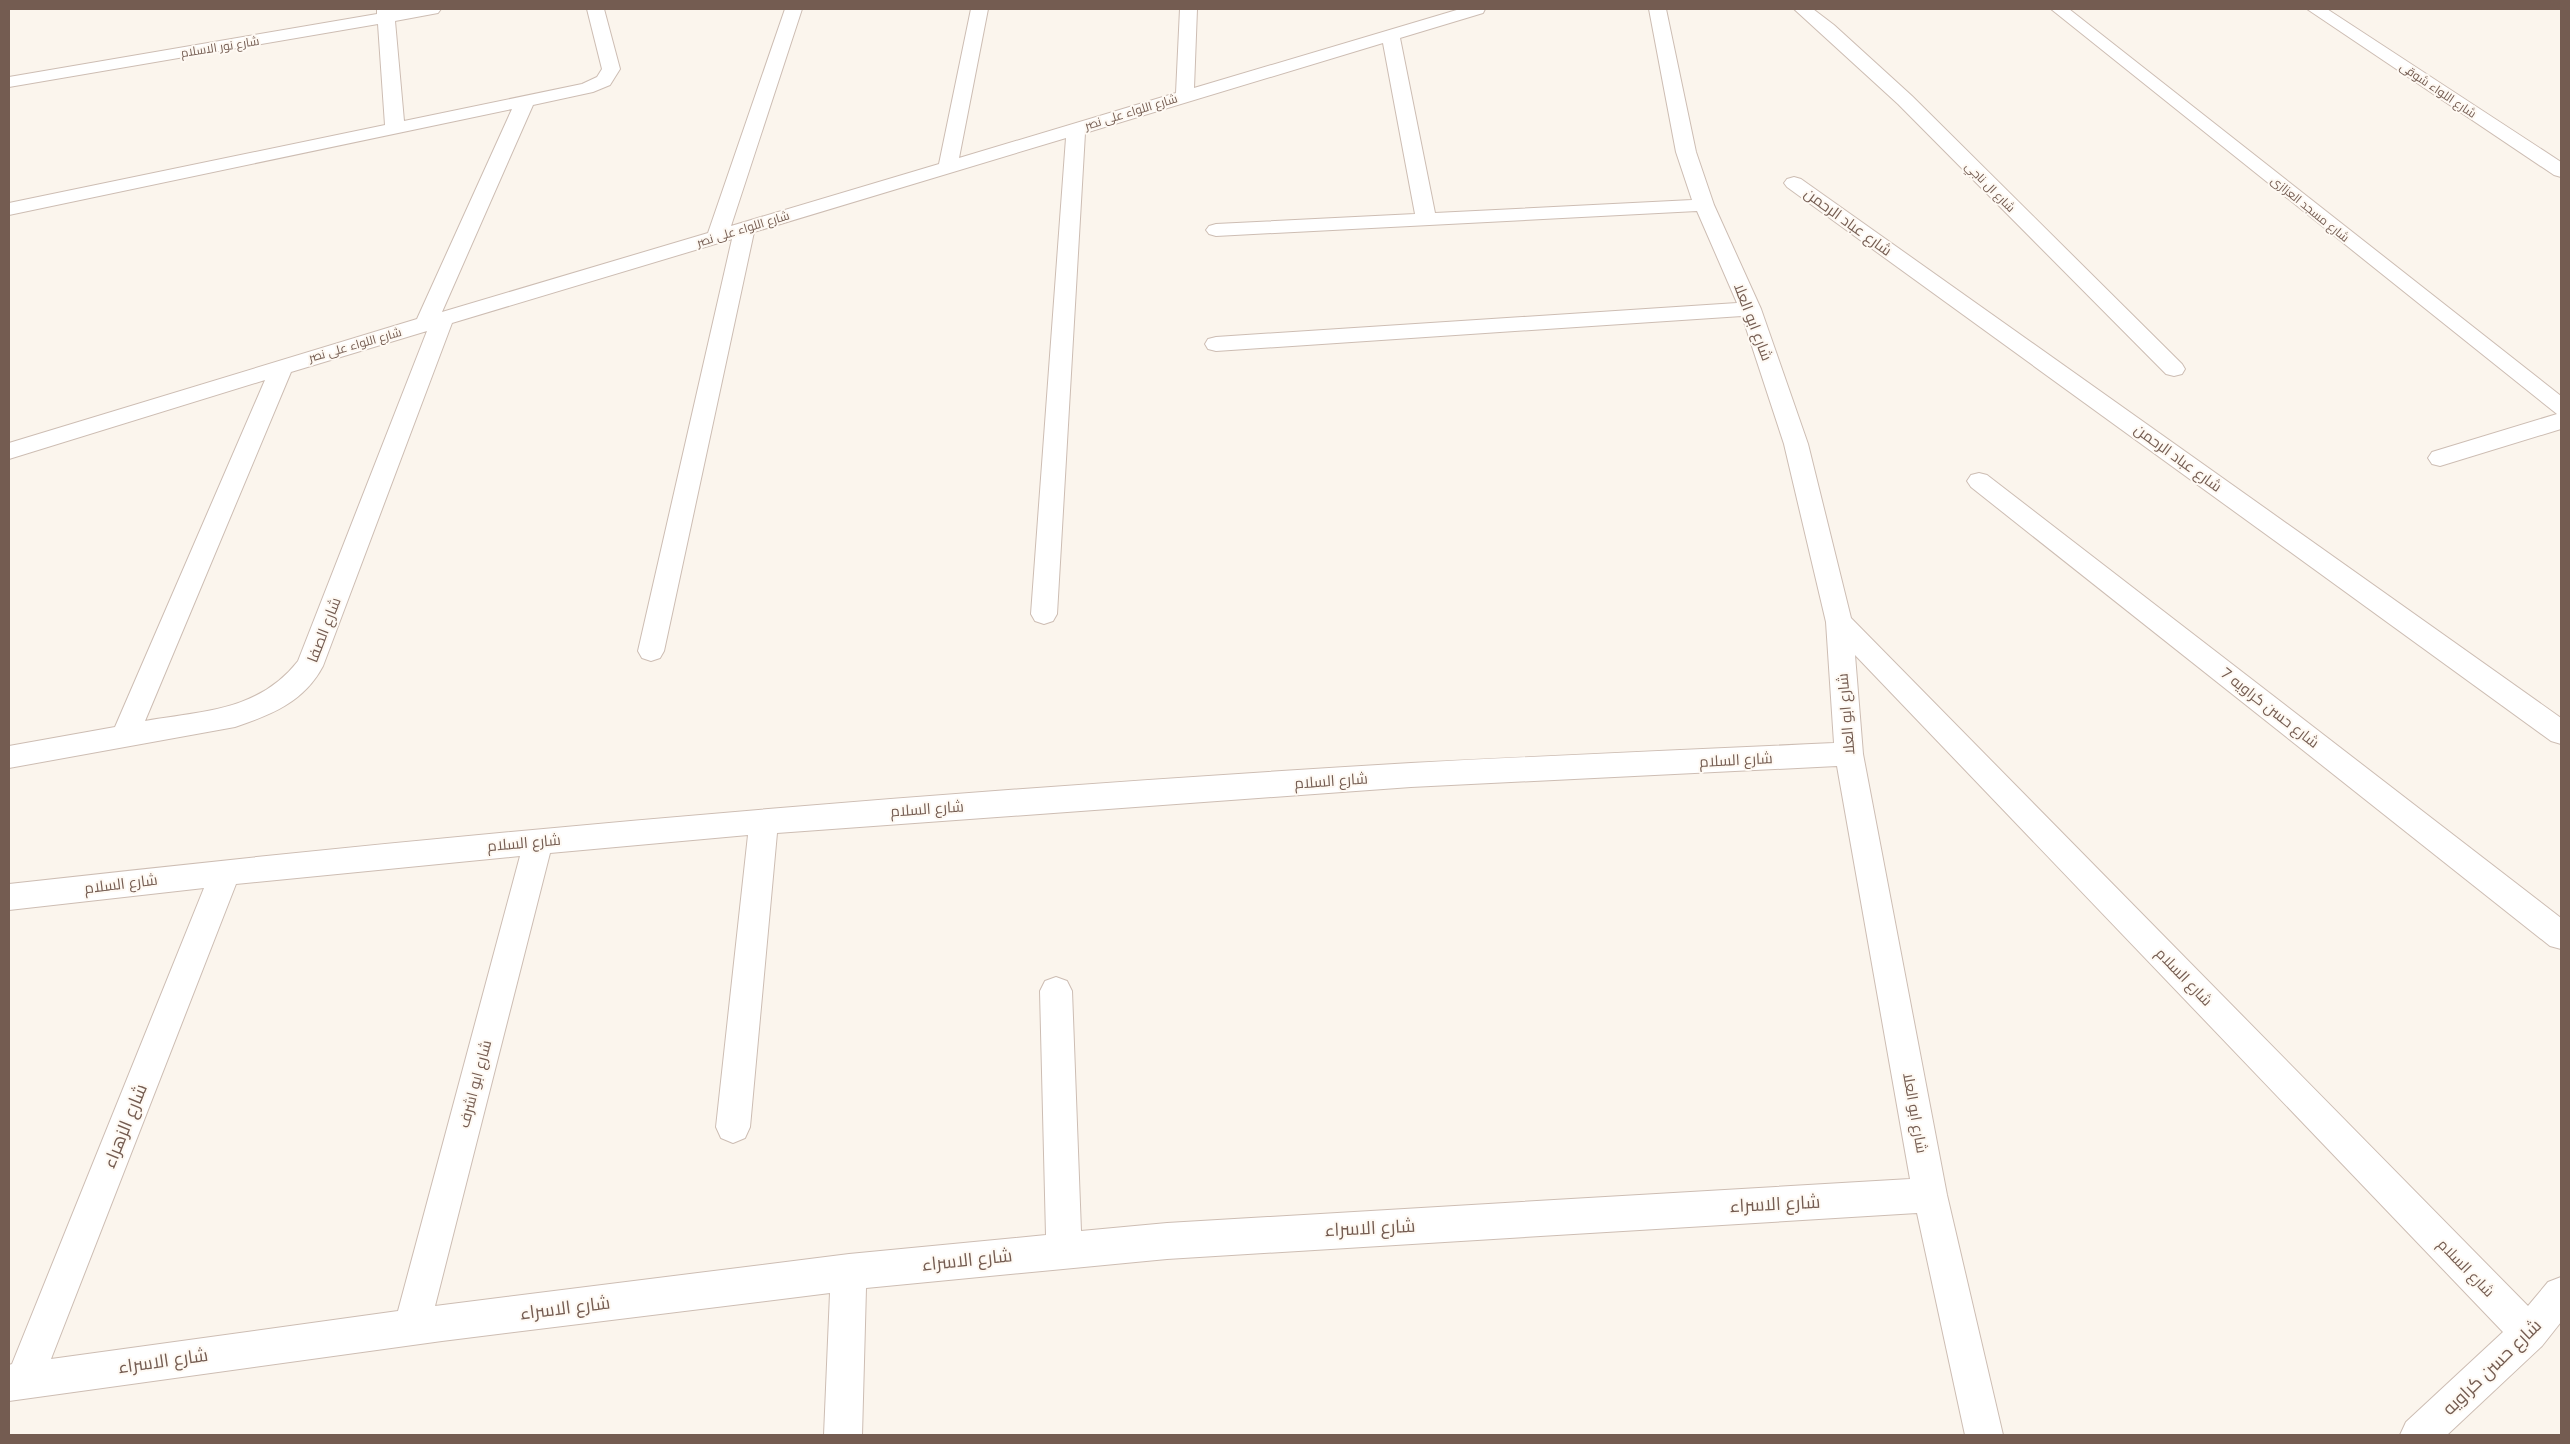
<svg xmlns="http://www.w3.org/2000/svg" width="2570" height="1444" viewBox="0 0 2570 1444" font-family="Poppins,Cairo,sans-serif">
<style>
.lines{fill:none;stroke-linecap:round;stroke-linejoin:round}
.minor-casing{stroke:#cdbdb3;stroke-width:2}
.minor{fill:#fff;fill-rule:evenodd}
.labels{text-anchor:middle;stroke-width:4;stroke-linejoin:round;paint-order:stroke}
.far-street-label{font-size:12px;fill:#745c51;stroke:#fef9f3}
.street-label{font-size:15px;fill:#745c51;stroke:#fef9f3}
.near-street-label{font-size:18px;fill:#745c51;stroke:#fef9f3}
</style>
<rect width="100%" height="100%" fill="#fbf5ed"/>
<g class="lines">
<defs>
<g id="minor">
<path d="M377,9h64l-3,4 -43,8 9,100 178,-37 15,-7 5,-8 -15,-60h17l16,60 -10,16 -17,7 -60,13 -91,207 266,-79 77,-224h17l-71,217 208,-62 32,-155h17l-29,149 217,-65 4,-84h17l-3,79 266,-79h25l-2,4 -83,25 35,175 257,-13 -16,-48 -27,-143h17l30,143 18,53 47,104 47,135 43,174 677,688 20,-24 13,-5v45l-19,24 -95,89h-47l6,-13 97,-90 -648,-677 8,99 84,441 56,240h-38l-48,-222 -750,46 -301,29 -4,147h-38l6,-142 -388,48 -433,60v-36l3,-1 192,-476 -195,22v-26c466,-53 933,-93 1402,-121 141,-8 282,-13 423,-20l-8,-121 -42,-178 -42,-128 -526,35 -8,-2 -3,-5 3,-5 8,-2 521,-34 -40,-92 -481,25 -7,-2 -3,-4 3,-4 7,-2 199,-10 -32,-171 -298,90 -28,481 -4,7 -9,3 -9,-3 -4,-7 35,-476 -312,94 -90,419 -4,7 -9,3 -9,-3 -4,-7 94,-412 -280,84 -129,343c-19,36 -52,49 -88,61l-226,41v-22l106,-19 150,-347 -256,79v-16l408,-124 95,-210 -503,106v-12l376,-78 -7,-101 -369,63v-10l368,-63zM427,331l-129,330c-39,50 -95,50 -153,60l146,-349zM1837,766l73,413 -743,44 -86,8 -9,-240 -5,-10 -11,-4 -11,4 -5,10 6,244 -197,19 -414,52 115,-453 198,-18 -32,292 5,11 12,5 12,-5 5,-11 27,-294 634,-46zM520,856l-122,455 -347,48 185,-475z"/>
<path d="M1794,9h19l21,16 78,71 270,268 3,5 -3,5 -8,2 -8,-2 -268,-270z"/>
<path d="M2051,9h18l492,387v33l-121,37 -8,-2 -4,-6 4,-6 125,-38z"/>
<path d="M2307,9h20l234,153v15l-7,-2z"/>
<path d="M1794,177l7,2 760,539v26l-10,-3 -764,-554 -3,-4 3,-4z"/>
<path d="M1979,473l8,2 574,443v31l-11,-3 -579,-459 -4,-6 4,-6z"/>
</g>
</defs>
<!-- minor casing -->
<use href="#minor" class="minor-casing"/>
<!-- minor -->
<use href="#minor" class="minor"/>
</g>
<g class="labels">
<!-- far-street labels -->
<g class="far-street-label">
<text transform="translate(220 47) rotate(-9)" y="4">شارع نور الاسلام</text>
<text transform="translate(2438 90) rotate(34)" y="4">شارع اللواء شوقى</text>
<text transform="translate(1131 112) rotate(-17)" y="4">شارع اللواء على نصر</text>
<text transform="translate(1990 187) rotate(45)" y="4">شارع ال ناجي</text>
<text transform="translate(2310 209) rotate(39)" y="4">شارع مسجد العزازى</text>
<text transform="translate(743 229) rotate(-17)" y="4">شارع اللواء على نصر</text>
<text transform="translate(355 345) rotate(-16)" y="4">شارع اللواء على نصر</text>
</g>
<!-- street labels -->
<g class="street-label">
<text transform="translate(1848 222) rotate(36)" y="5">شارع عباد الرحمن</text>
<text transform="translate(1753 322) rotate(69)" y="5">شارع ابو العلا</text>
<text transform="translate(2178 458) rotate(36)" y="5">شارع عباد الرحمن</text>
<text transform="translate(324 630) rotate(-69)" y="5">شارع الصفا</text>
<text transform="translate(2270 708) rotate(38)" y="5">شارع حسن كراويه 7</text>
<text transform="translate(1846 714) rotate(-95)" y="5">شارع ابو العلا</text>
<text transform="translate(1736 760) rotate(-3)" y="5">شارع السلام</text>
<text transform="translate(1331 781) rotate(-4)" y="5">شارع السلام</text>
<text transform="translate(927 809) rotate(-4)" y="5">شارع السلام</text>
<text transform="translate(524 843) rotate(-5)" y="5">شارع السلام</text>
<text transform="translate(121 884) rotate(-7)" y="5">شارع السلام</text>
<text transform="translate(2184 977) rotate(46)" y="5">شارع السلام</text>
<text transform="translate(475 1084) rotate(-75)" y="5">شارع ابو اشرف</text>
<text transform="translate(1915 1113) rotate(80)" y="5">شارع ابو العلا</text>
<text transform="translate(2466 1268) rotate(46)" y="5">شارع السلام</text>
</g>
<!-- near-street labels -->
<g class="near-street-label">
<text transform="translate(125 1126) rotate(-68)" y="6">شارع الزهراء</text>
<text transform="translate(1775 1204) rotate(-3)" y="6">شارع الاسراء</text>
<text transform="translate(1370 1228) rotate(-3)" y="6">شارع الاسراء</text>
<text transform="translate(967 1260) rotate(-6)" y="6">شارع الاسراء</text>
<text transform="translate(565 1308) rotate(-7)" y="6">شارع الاسراء</text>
<text transform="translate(163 1361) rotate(-8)" y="6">شارع الاسراء</text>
<text transform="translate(2492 1367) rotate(-44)" y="6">شارع حسن كراويه</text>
</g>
</g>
<!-- border -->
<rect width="2570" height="1444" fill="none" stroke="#745c51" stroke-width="20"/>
</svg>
